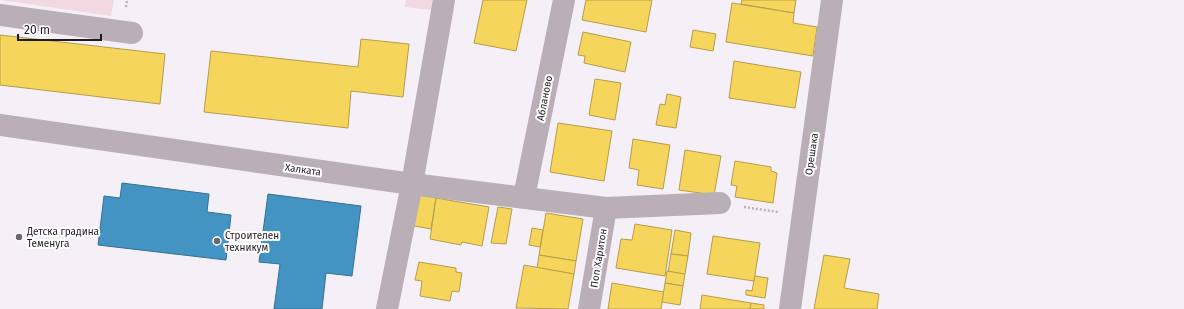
<svg xmlns="http://www.w3.org/2000/svg" width="1184" height="309" viewBox="0 0 1184 309" font-family="'Fira Sans',sans-serif">
<style>
.green{fill:#f2d9e1}
.homes{fill:#f6d55c;stroke:#b69d4b}
.schools{fill:#4393c3;stroke:#386f93}
.lines{fill:none;stroke-linecap:round;stroke-linejoin:round}
.path{stroke:#bab3b9;stroke-width:2.5;stroke-dasharray:2 2;stroke-linecap:butt}
.minor{stroke:#baaeb7;stroke-width:22}
.poi-dot{fill:#6b656e;stroke:#fff;stroke-width:1.5}
.labels{text-anchor:middle;stroke-width:4;stroke-linejoin:round;paint-order:stroke}
.street-label{font-size:10px;fill:#201a23;stroke:#fff}
.poi-label{font-size:10px;fill:#201a23;stroke:#fff;text-anchor:start}
</style>
<rect width="100%" height="100%" fill="#f5eff8"/>
<!-- green -->
<g class="green">
<path d="M0,0h114l-3,16z"/>
<path d="M406,0h28l-2,10 -27,-3z"/>
</g>
<!-- homes -->
<g class="homes">
<path d="M483,0h44l-11,51 -42,-8z"/>
<path d="M586,0h66l-6,32 -64,-12z"/>
<path d="M742,0h54l-2,13 -53,-9z"/>
<path d="M732,3l62,10 -1,10 24,4 -4,29 -87,-14z"/>
<path d="M693,30l23,4 -3,17 -23,-4z"/>
<path d="M583,32l48,10 -6,30 -41,-9 1,-7 -7,-1z"/>
<path d="M0,35l165,19 -5,50 -160,-19z"/>
<path d="M361,39l48,5 -6,53 -52,-6 -3,37 -144,-16 7,-61 147,16z"/>
<path d="M734,61l67,11 -6,36 -66,-10z"/>
<path d="M595,79l26,4 -6,37 -26,-5z"/>
<path d="M667,94l14,3 -5,31 -20,-3 4,-21 5,1z"/>
<path d="M558,123l54,8 -8,50 -54,-9z"/>
<path d="M633,139l37,6 -7,44 -26,-4 2,-15 -10,-2z"/>
<path d="M685,150l36,6 -7,39 -35,-5z"/>
<path d="M735,161l36,6v4l6,2 -4,30 -38,-6 2,-11 -6,-1z"/>
<path d="M414,194l22,4 -5,31 -22,-4z"/>
<path d="M436,198l53,9 -7,39 -20,-4 -1,3 -31,-6z"/>
<path d="M498,207l14,2 -6,35 -15,-1z"/>
<path d="M546,213l37,6 -7,42 -37,-6z"/>
<path d="M635,224l37,6 -7,46 -49,-8 5,-29 11,1z"/>
<path d="M532,228l11,2 -3,17 -11,-2z"/>
<path d="M675,230l16,3 -3,23 -17,-2z"/>
<path d="M713,236l47,7 -6,38 -47,-7z"/>
<path d="M671,254l17,2 -3,18 -17,-2z"/>
<path d="M539,255l37,6 -2,13 -37,-6z"/>
<path d="M824,255l26,4 -6,29 35,6 -2,15h-63z"/>
<path d="M419,262l37,6v4l6,1 -3,19 -7,-1 -2,10 -30,-5 2,-15 -7,-1z"/>
<path d="M524,265l50,9 -6,35 -52,-1z"/>
<path d="M667,271l18,3 -2,12 -18,-3z"/>
<path d="M755,276l13,2 -3,20 -19,-3v-5l6,1z"/>
<path d="M612,283l52,9 -3,17h-53z"/>
<path d="M665,283l18,3 -3,19 -18,-3z"/>
<path d="M702,295l49,8 -1,6h-50z"/>
<path d="M751,303l13,2v4h-14z"/>
</g>
<!-- schools -->
<g class="schools">
<path d="M122,183l87,11 -2,18 24,3 -5,45 -128,-15 6,-49 16,2z"/>
<path d="M268,194l93,12 -9,70 -26,-3 -4,36h-48l6,-45 -21,-2z"/>
</g>
<g class="lines">
<!-- path -->
<g class="path">
<path d="M126,7l1,-7"/>
<path d="M744,207l34,5"/>
</g>
<!-- minor -->
<g class="minor">
<path d="M0,15l132,18"/>
<path d="M0,125l412,59 194,24 114,-5"/>
<path d="M524,197l40,-197"/>
<path d="M387,309l25,-125 32,-184"/>
<path d="M589,309l17,-101"/>
<path d="M790,309l42,-309"/>
</g>
</g>
<!-- markers -->
<g class="poi-dot">
<circle cx="19" cy="237" r="4"/>
<circle cx="217" cy="241" r="4"/>
</g>
<g class="labels">
<!-- street labels -->
<g class="street-label">
<text transform="translate(544 98) rotate(-79)" y="4">Абланово</text>
<text transform="translate(811 154) rotate(-82)" y="4">Орешака</text>
<text transform="translate(303 169) rotate(8)" y="4">Халката</text>
<text transform="translate(598 258) rotate(-81)" y="4">Поп Харитон</text>
</g>
<!-- poi labels -->
<g class="poi-label">
<text x="27" y="235">Детска градина<tspan x="27" dy="12">Теменуга</tspan></text>
<text x="225" y="239">Строителен<tspan x="225" dy="12">техникум</tspan></text>
</g>
</g>
<!-- scale -->
<path d="M18 34v6h83v-6" fill="none" stroke="#201a23" stroke-width="2"/>
<text x="24" y="34" font-size="12" fill="#201a23" stroke="#ffffff" stroke-width="3" paint-order="stroke">20 m</text>
</svg>
